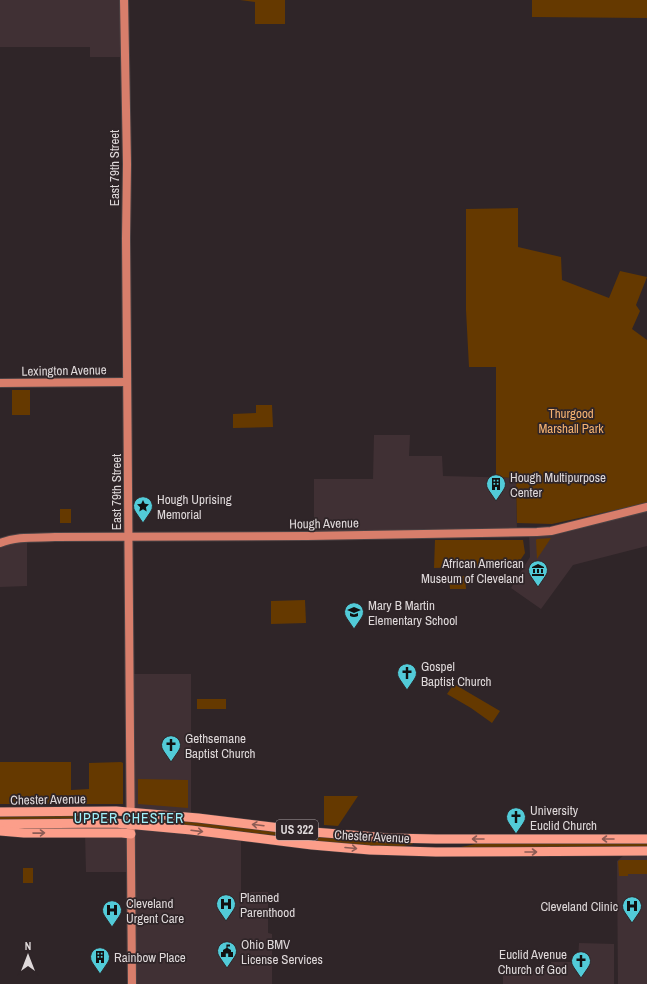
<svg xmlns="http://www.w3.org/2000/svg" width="647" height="984" viewBox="0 0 647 984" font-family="'Archivo Narrow',sans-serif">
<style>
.built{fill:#403034}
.green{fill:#653900}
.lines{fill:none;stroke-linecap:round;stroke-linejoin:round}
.secondary-casing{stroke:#4b4244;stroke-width:10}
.primary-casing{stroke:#4b4244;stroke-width:10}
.secondary{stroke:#d87e6b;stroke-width:8}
.primary{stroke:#fc9e8a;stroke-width:9}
.oneway{stroke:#8b5b54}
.labels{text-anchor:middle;stroke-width:3.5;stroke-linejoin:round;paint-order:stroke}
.shield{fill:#2f2528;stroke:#aaa3a5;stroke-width:1}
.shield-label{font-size:12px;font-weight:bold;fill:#dfd9da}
.street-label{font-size:13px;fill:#dfd9da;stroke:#2f2528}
.park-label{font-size:13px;fill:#f5b271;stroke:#2f2528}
.poi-label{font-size:13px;fill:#dfd9da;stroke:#2f2528;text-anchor:start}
.neighbourhood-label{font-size:14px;letter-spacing:1px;fill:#9ff0f9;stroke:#2f2528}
</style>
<rect width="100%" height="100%" fill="#2f2528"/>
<!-- built -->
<g class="built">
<path d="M0,0h120v57h-30v-10h-90z"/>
<path d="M374,435h36l-1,21h33l1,20 73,2 1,54 -203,4v-57h59z"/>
<path d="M647,507v39l-74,19 -32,44 -30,-21 19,-31 -1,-25z"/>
<path d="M27,538v48l-27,1v-44z"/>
<path d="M129,674h62v156l50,6v56h27v41l4,1v50h-140l-1,-112h-45l-1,-39 45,1z"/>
<path d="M623,856h24v128h-29l-1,-123z"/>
<path d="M579,943l35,1v40h-111v-13h47l1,-9h27z"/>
</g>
<!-- green -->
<g class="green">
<path d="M240,0h45v24h-30v-22z"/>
<path d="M532,0h115v18l-115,-1z"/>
<path d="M518,208v39l43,10 1,23 47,18 11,-27 27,6 -11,28 4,6 -8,18 15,11v163l-95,21 -35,-1 -1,-45 -20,-1v-110h-27l-3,-57v-101z"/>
<rect x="12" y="390" width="18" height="25"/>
<path d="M256,405h16l1,22 -40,1v-14l23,-1z"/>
<rect x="60" y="509" width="11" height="14"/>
<path d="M551,538l-14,21 -1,-19 1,-1z"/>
<path d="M435,540h88l2,13 -6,9h-21v4l-64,2z"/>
<path d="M465,576l1,13h-16l-1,-12z"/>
<path d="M305,600l1,23 -35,1v-23z"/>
<path d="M454,684l46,27 -8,12 -21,-15 -24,-14z"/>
<rect x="197" y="699" width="29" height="10"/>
<path d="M0,762h71v28l18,-1v-26l32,-1 2,1v41h-123z"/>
<path d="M138,779l50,1v28l-50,-4z"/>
<path d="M324,796h34l-20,30 -14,-1z"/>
<path d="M0,816h103v1l-18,2 -85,1z"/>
<path d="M180,820l113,14 -21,1 -71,-8 -58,-5v-1l16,1z"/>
<path d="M320,837l31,3 62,3v1c-29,7 -65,0 -95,-3v-3z"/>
<path d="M647,843v4l-186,1v-1l15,-3z"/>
<path d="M620,860h27v14h-19v2h-9l-1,-15z"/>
<rect x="23" y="868" width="10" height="15"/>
</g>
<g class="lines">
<defs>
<g id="secondary">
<path d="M124,0l3,164 -1,74 6,746"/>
<path d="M0,383l127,-1"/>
<path d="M0,543c17,-7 37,-5 55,-6l252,-1 230,-4 14,-1 96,-24"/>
</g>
<g id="primary">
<path d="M0,812l116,-1 82,7 115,14 76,6 47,1h211"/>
<path d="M0,824l115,-1 76,7 121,15 58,5 66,2 211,-1"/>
<path d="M0,831l24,2h98l9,1"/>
</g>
</defs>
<!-- secondary casing -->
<use href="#secondary" class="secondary-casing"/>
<!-- primary casing -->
<use href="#primary" class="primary-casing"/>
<!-- secondary -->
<use href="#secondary" class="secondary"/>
<!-- primary -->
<use href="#primary" class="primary"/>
</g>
<!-- one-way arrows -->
<defs><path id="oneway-shaft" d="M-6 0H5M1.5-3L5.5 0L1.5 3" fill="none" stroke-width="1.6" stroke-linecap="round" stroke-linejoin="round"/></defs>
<g class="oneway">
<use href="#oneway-shaft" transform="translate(258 825) rotate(-173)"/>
<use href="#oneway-shaft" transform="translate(197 831) rotate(7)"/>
<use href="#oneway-shaft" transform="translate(39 833) rotate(-1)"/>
<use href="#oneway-shaft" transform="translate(478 839) rotate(180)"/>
<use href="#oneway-shaft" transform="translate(608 839) rotate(180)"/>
<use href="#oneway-shaft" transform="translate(351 848) rotate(5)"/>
<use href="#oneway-shaft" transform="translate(531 852)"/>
</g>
<!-- icons -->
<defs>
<symbol id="building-pin" viewBox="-11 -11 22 30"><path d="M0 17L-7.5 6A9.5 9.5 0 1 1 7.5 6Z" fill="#52cbd8" stroke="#2f2528"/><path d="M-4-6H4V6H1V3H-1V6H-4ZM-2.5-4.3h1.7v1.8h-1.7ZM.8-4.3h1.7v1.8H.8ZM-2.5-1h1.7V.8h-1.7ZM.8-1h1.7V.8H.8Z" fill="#111"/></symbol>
<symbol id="sight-pin" viewBox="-11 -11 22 30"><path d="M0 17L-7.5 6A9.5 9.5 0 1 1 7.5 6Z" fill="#52cbd8" stroke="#2f2528"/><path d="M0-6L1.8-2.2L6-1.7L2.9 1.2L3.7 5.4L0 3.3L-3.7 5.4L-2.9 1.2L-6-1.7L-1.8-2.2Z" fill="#111"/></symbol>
<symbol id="museum-pin" viewBox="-11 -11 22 30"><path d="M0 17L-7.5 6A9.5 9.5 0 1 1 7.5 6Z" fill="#52cbd8" stroke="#2f2528"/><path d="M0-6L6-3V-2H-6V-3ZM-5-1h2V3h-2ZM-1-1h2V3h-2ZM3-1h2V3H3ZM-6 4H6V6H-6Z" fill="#111"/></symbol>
<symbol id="school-pin" viewBox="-11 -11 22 30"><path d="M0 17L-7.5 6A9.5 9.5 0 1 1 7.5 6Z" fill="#52cbd8" stroke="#2f2528"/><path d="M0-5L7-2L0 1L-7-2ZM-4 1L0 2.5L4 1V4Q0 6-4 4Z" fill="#111"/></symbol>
<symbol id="church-pin" viewBox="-11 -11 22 30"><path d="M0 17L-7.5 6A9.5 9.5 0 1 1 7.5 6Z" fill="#52cbd8" stroke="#2f2528"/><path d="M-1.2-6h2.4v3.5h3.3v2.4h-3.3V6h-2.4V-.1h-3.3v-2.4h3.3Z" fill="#111"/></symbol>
<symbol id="hospital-pin" viewBox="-11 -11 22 30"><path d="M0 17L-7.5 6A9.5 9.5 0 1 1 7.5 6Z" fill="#52cbd8" stroke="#2f2528"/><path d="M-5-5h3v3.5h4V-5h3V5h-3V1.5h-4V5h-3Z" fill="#111"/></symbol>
<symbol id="civic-pin" viewBox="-11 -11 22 30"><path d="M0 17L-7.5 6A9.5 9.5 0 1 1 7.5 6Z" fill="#52cbd8" stroke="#2f2528"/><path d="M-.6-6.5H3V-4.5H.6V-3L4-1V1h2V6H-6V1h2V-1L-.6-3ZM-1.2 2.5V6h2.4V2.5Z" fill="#111"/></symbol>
</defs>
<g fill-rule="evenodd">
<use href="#building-pin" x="485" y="473" width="22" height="30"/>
<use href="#sight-pin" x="132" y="495" width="22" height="30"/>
<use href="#museum-pin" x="527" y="559" width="22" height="30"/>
<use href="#school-pin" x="343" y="601" width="22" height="30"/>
<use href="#church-pin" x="396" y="662" width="22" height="30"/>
<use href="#church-pin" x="160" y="734" width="22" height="30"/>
<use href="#church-pin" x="505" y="806" width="22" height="30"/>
<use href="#hospital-pin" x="215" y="893" width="22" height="30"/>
<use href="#hospital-pin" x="621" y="895" width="22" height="30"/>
<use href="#hospital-pin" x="101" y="899" width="22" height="30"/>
<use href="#civic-pin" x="216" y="940" width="22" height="30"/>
<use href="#building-pin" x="89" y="946" width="22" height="30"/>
<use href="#church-pin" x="570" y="950" width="22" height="30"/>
</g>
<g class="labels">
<!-- shield labels -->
<rect class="shield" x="276" y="820" width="42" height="20" rx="3"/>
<g class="shield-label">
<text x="297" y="834">US 322</text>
</g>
<!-- street labels -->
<g class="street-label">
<text transform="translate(114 168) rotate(-90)" y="5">East 79th Street</text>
<text transform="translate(64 370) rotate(-1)" y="5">Lexington Avenue</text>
<text transform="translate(116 492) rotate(-90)" y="5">East 79th Street</text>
<text transform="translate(324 523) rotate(-1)" y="5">Hough Avenue</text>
<text transform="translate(48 799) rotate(-1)" y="5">Chester Avenue</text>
<text transform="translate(372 836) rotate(3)" y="5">Chester Avenue</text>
</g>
<!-- park labels -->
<g class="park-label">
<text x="571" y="418">Thurgood<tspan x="571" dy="15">Marshall Park</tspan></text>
</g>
<!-- poi labels -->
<g class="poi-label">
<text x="510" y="482">Hough Multipurpose<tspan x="510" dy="15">Center</tspan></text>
<text x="157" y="504">Hough Uprising<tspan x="157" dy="15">Memorial</tspan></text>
<text x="524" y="568" text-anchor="end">African American<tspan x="524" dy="15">Museum of Cleveland</tspan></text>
<text x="368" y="610">Mary B Martin<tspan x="368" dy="15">Elementary School</tspan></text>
<text x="421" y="671">Gospel<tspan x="421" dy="15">Baptist Church</tspan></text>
<text x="185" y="743">Gethsemane<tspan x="185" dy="15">Baptist Church</tspan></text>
<text x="530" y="815">University<tspan x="530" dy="15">Euclid Church</tspan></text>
<text x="240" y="902">Planned<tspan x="240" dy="15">Parenthood</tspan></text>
<text x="126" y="908">Cleveland<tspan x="126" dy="15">Urgent Care</tspan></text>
<text x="618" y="911" text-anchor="end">Cleveland Clinic</text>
<text x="241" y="949">Ohio BMV<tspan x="241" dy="15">License Services</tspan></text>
<text x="567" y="959" text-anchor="end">Euclid Avenue<tspan x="567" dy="15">Church of God</tspan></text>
<text x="114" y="962">Rainbow Place</text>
</g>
<!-- neighbourhood labels -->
<g class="neighbourhood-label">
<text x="129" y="823">UPPER CHESTER</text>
</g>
</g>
<!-- north arrow -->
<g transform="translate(28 956)" stroke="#2f2528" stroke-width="3" paint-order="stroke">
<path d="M0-3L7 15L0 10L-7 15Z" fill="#dfd9da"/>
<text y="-6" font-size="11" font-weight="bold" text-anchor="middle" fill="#dfd9da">N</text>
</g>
</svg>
